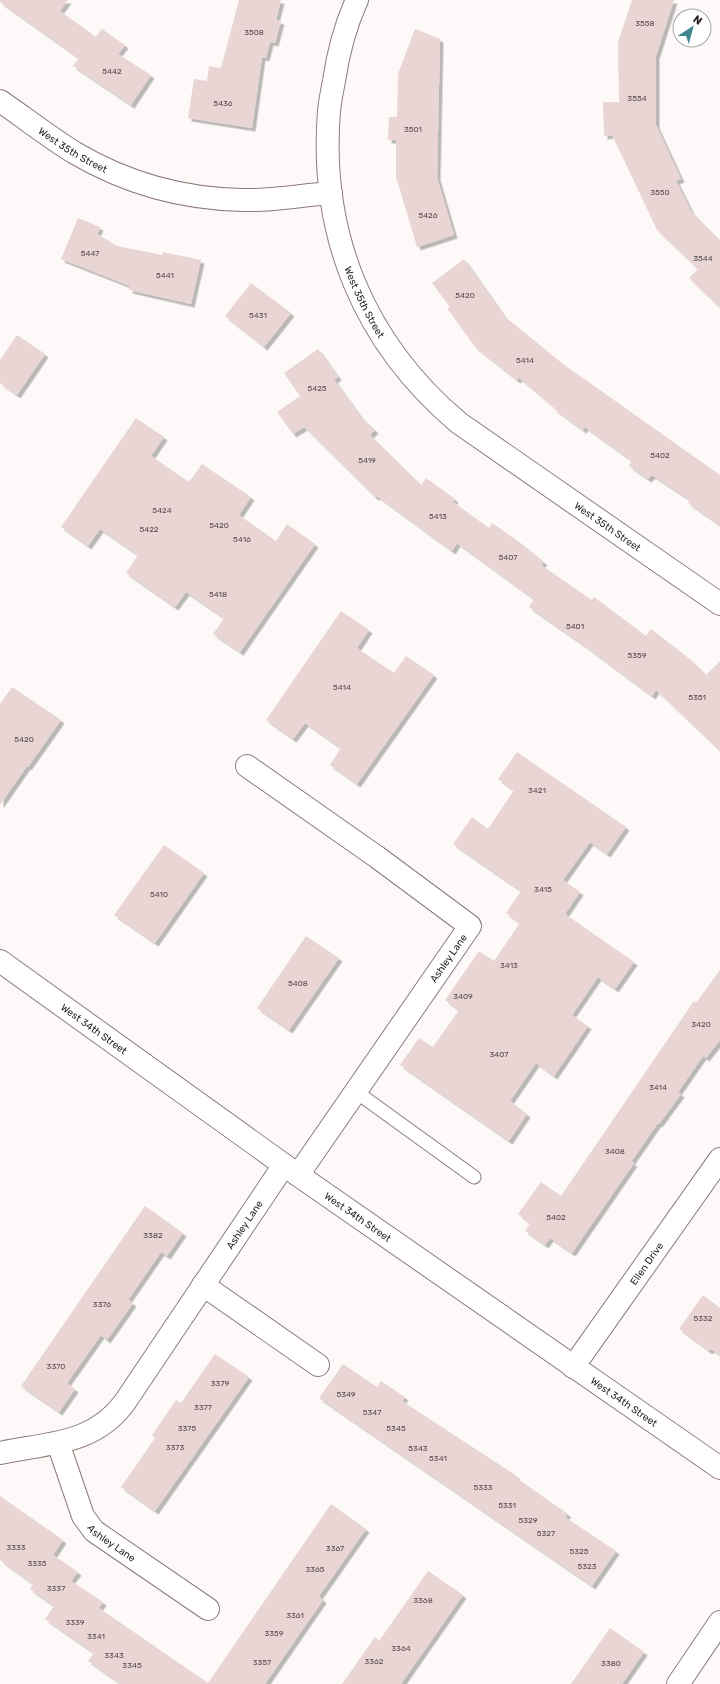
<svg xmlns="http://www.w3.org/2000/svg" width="720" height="1684" viewBox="0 0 720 1684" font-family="Rubik,sans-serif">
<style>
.building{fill:#e9d5d3;filter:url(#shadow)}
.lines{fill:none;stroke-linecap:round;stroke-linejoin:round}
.lane-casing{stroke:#8d7b7a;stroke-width:15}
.street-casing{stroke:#8d7b7a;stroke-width:24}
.secondary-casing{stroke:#8d7b7a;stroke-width:24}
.lane{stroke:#fff;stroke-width:13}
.street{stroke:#fff;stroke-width:22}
.secondary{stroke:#fff;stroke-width:22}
.labels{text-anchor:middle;stroke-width:4;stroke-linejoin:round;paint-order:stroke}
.number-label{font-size:8px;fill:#574c4b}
.street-label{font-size:10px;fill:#261f1e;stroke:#fff}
</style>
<defs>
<filter id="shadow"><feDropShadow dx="3.5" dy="3.5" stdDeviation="0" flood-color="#0004"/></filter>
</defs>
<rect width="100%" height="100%" fill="#fef9f9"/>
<!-- building -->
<g class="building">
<path d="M0,0h68l-8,11 36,26 6,-8 23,16 -7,9 33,21 -20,30 -58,-39 6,-8 -79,-56z"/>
<path d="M239,0h42l-5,20 5,1 -6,22 -5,-1 -4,16 -4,-1 -10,71 -64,-10 6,-39 13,2 2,-15 12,2z"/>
<path d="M632,0h42l-18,56v69l25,54 -5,2 15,30 29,30v67l-31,-30 9,-9 -41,-39 -45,-95 -8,1 -1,-34h16l-1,-60z"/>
<path d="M415,29l25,10 -3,138 17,58 -37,12 -21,-70v-37h-8l1,-23h8l1,-43z"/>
<path d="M78,218l22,9 -3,7 20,12 45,9 1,-3 38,8 -10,44 -62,-14 1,-4 -69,-27z"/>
<path d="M464,259l40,57 59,48 157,111v50l-32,-22 2,-3 -38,-25 -4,4 -19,-13 3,-5 -47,-34 -2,3 -29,-21 1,-1 -36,-30 -2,2 -42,-33 -28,-39 3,-1 -18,-24z"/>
<path d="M251,283l40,30 -27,34 -39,-31z"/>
<path d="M17,335l28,19 -28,41 -17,-12v-23z"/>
<path d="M318,349l20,28 -4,3 27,37 14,13 -5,5 51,50 5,-7 29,21 -2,3 36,26 3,-5 26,18 26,21 -3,3 51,35 2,-3 52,39 5,-7 40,31 15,15 14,-14v90l-64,-61 -4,6 -70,-52 -53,-37 5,-8 -77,-56 -5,8 -75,-55 -2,1 -71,-70 -11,7 -16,-22 23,-16 -16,-23z"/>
<path d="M136,418l28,19 -13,19 38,26 13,-18 49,33 -12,18 37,26 11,-17 28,20 -75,108 -27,-18 11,-16 -38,-26 -11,15 -49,-34 12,-18 -38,-26 -12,17 -27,-19z"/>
<path d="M341,611l28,19 -12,18 37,25 12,-17 28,19 -77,109 -27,-19 11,-17 -36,-25 -12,16 -27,-19z"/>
<path d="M12,687l49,33 -33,47 -1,-1 -27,39v-101z"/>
<path d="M517,752l109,75 -19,27 -17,-12 -27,38 17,12 -15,22 69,48 -19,27 -17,-12 -26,38 16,11 -34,50 -18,-13 -26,38 17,13 -18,27 -109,-76 19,-27 14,9 26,-37 -14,-10 34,-49 15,10 26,-38 -14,-10 15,-22 -68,-47 19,-27 16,12 26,-39 -16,-11z"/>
<path d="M164,845l40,28 -49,70 -41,-28z"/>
<path d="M306,936l33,22 -50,72 -32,-22z"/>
<path d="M720,970v70l-14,18 -3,-2 -25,36 3,2 -22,30 -1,-1 -27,39 3,1 -62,90 -22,-15 -5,7 -20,-14 5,-8 -12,-9 23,-32 20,14 133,-195 2,2z"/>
<path d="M145,1206l38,27 -16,23 -6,-4 -33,48 5,3 -26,37 -6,-5 -34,48 8,6 -16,23 -38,-26z"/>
<path d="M703,1295l17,13v47l-9,-6 -2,2 -30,-22z"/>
<path d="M215,1354l34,23 -94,134 -34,-24 34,-49 -3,-3 24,-35 5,3z"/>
<path d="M343,1364l34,23 4,-6 24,16 -3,4 115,75 -2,1 53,37 -3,3 51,34 -24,35 -273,-188z"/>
<path d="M0,1496l63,44 -10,15 25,17 -7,9 32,21 -4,6 109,75 123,-179 35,25 -47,67 4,4 -58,84h-144l-33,-23 6,-8 -49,-34 9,-13 -24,-17 3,-5 -33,-24z"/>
<path d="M428,1571l35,24 -62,89h-59l33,-47 4,4z"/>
<path d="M610,1628l34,24 -22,32h-51z"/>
</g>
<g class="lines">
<defs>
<path id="lane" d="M355,1091l119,86"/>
<g id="street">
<path id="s1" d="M357,0c-12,26 -19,54 -23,81 -2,10 -4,20 -5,30 -10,124 35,232 130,312l261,181"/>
<path id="s2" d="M0,101c25,17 49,36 75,52 51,30 109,46 168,47 29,1 59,-5 88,-7"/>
<path d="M247,766l130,91 93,69 -172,249"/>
<path d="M203,1285l115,80"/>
<path id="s3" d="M573,1367l147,-208"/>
<path id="s4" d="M58,1443l25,73 11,15 114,78"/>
<path id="s5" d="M0,1453c47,-10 94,-8 125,-51l159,-237"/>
<path d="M678,1684l42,-62"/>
</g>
<g id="secondary">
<path id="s6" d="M0,961l298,214 422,293"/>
</g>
</defs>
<!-- lane casing -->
<use href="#lane" class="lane-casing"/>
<!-- street casing -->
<use href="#street" class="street-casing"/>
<!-- secondary casing -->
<use href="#secondary" class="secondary-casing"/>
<!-- lane -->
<use href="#lane" class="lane"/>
<!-- street -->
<use href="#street" class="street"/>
<!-- secondary -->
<use href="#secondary" class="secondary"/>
</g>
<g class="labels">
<!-- number labels -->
<g class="number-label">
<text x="645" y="26">3558</text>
<text x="254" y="35">3508</text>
<text x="112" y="74">5442</text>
<text x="637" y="101">3554</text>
<text x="223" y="106">5436</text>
<text x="413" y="132">3501</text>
<text x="660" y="195">3550</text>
<text x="428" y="218">5426</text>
<text x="90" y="256">5447</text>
<text x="703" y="261">3544</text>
<text x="165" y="278">5441</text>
<text x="465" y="298">5420</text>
<text x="258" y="318">5431</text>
<text x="525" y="363">5414</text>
<text x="317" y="391">5425</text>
<text x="660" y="458">5402</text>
<text x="367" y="463">5419</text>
<text x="162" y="513">5424</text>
<text x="438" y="519">5413</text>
<text x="219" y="528">5420</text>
<text x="149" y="532">5422</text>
<text x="242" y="542">5416</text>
<text x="508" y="560">5407</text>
<text x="218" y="597">5418</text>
<text x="575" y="629">5401</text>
<text x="637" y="658">5359</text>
<text x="342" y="690">5414</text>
<text x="697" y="700">5351</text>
<text x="24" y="742">5420</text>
<text x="537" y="793">3421</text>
<text x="543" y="892">3415</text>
<text x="159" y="897">5410</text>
<text x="509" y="968">3413</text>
<text x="298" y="986">5408</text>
<text x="463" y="999">3409</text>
<text x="701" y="1027">3420</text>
<text x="499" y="1057">3407</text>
<text x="658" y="1090">3414</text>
<text x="615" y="1154">3408</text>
<text x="556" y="1220">5402</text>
<text x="153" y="1238">3382</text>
<text x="102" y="1307">3376</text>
<text x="703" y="1321">5332</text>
<text x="56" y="1369">3370</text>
<text x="220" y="1386">3379</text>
<text x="346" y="1397">5349</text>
<text x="203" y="1410">3377</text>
<text x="372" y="1415">5347</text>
<text x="187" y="1431">3375</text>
<text x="396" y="1431">5345</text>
<text x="175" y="1450">3373</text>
<text x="418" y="1451">5343</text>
<text x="438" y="1461">5341</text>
<text x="483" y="1490">5333</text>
<text x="507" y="1508">5331</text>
<text x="528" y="1523">5329</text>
<text x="546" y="1536">5327</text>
<text x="16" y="1550">3333</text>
<text x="335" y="1551">3367</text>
<text x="579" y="1554">5325</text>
<text x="37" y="1566">3335</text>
<text x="587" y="1569">5323</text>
<text x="315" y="1572">3365</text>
<text x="56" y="1591">3337</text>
<text x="423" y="1603">3368</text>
<text x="295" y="1618">3361</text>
<text x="75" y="1625">3339</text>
<text x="274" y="1636">3359</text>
<text x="96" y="1639">3341</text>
<text x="401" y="1651">3364</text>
<text x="114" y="1658">3343</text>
<text x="374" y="1664">3362</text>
<text x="262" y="1665">3357</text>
<text x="611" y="1666">3380</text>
<text x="132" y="1668">3345</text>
</g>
<!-- street labels -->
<g class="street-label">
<text dy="4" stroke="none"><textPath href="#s2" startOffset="88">West 35th Street</textPath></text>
<text dy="4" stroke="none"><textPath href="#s1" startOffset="312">West 35th Street</textPath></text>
<text dy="4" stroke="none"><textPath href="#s1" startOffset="648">West 35th Street</textPath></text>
<text transform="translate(448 958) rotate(-55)" y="4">Ashley Lane</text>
<text dy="4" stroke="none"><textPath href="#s6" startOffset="116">West 34th Street</textPath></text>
<text dy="4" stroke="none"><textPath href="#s6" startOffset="440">West 34th Street</textPath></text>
<text dy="4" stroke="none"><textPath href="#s5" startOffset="353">Ashley Lane</textPath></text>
<text dy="4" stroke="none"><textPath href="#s3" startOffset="127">Ellen Drive</textPath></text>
<text dy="4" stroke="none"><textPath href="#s6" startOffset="764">West 34th Street</textPath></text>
<text dy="4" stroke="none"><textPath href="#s4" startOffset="117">Ashley Lane</textPath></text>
</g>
</g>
<!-- north arrow -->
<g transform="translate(692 28) rotate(36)"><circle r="19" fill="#ffffff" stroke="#a8a5a5"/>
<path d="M0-3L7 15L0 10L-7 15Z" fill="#3f878d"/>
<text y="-6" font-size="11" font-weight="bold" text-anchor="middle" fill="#261f1e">N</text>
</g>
</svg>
